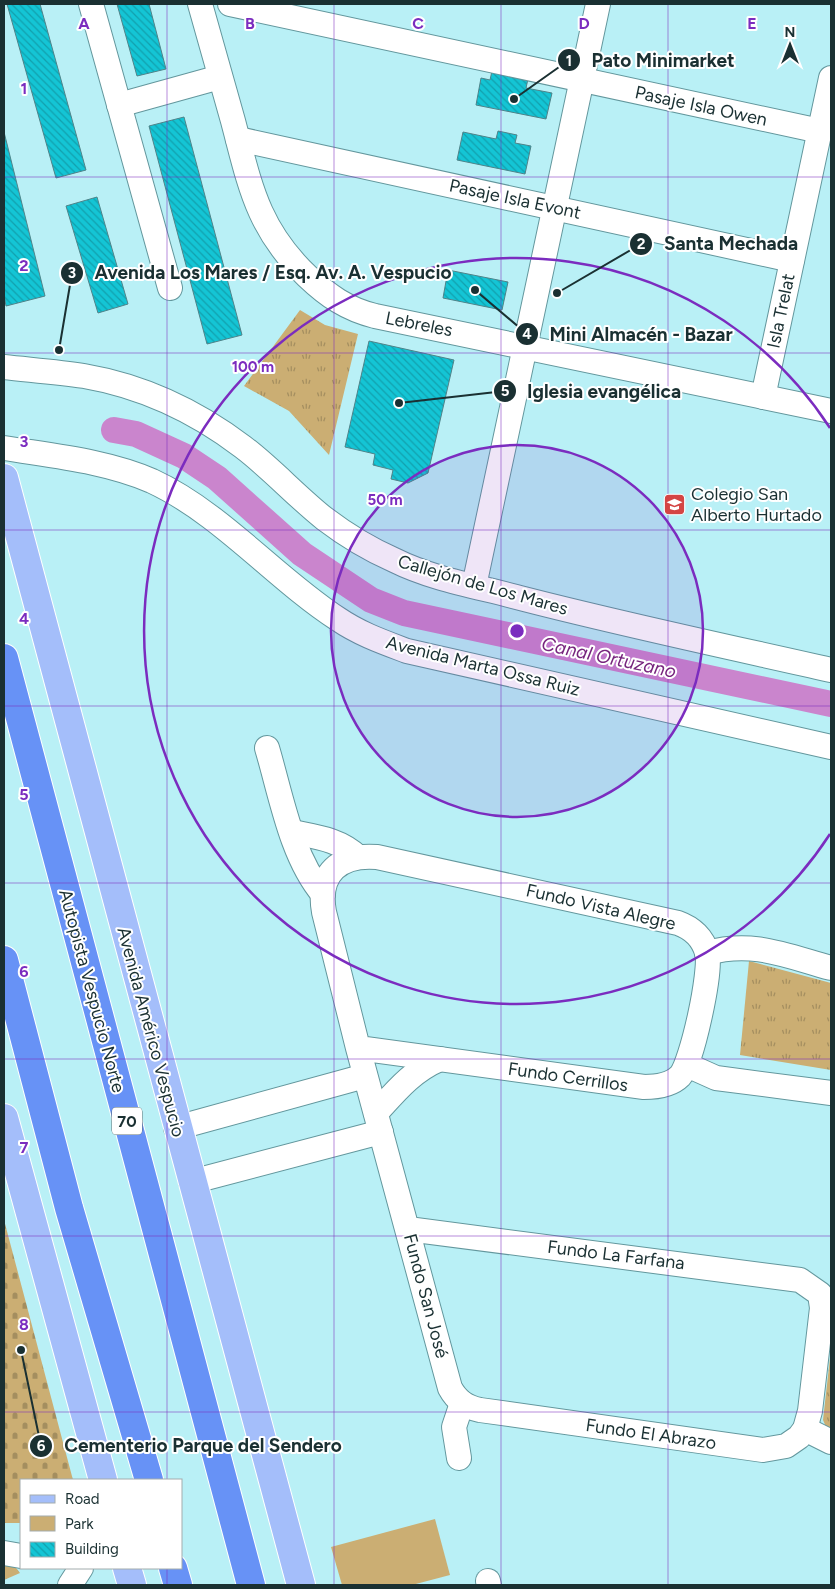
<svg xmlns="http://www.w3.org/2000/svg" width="835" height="1589" viewBox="0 0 835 1589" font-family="Figtree,sans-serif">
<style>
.grass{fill:url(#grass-tufts)}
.cemetery{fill:url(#cemetery-stones)}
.green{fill:#cbae73}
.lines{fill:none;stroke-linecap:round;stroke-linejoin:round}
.canal{stroke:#ca85cd;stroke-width:26}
.building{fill:url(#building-back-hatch);stroke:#4f8389}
.minor-casing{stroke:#63979d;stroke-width:26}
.major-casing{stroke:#fff;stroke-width:30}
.highway-casing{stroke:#fff;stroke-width:30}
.minor{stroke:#fff;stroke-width:24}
.major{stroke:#a4befa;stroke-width:28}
.highway{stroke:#6792f6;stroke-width:28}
.grid{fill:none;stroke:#7b2cbf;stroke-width:1;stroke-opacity:0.55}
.ring{fill:none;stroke:#7b2cbf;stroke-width:2.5}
.labels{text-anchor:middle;stroke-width:4;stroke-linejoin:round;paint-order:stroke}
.shield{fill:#fff;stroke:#5f6e70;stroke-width:1}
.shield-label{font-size:16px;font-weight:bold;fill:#1a3032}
.street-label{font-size:18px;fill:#1a3032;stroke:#fff}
.poi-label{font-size:18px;fill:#1a3032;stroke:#fff;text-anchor:start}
.water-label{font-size:19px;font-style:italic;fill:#77257d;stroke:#fff}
.grid-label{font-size:16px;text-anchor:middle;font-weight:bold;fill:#7b2cbf;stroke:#fff;stroke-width:4;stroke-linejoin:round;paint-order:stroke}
.centre{fill:#7b2cbf;stroke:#fff;stroke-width:2.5}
.ring-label{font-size:15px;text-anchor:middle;font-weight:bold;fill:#7b2cbf;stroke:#fff;stroke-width:4;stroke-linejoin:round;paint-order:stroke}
.leader{fill:none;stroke:#1a3032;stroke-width:2}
.callout-dot{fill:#1a3032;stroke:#fff;stroke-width:2}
.mark-label{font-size:15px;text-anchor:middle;font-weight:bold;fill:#fff}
.callout-label{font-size:19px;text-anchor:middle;font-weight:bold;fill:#1a3032;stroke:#fff;stroke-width:4;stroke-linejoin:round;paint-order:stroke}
</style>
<defs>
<pattern id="grass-tufts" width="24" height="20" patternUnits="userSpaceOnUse" patternTransform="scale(1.25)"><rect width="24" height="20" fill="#cbae73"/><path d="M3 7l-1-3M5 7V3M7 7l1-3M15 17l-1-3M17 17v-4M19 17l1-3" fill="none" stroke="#a48e5f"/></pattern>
<pattern id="cemetery-stones" width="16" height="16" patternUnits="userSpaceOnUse" patternTransform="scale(1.25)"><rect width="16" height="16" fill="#cbae73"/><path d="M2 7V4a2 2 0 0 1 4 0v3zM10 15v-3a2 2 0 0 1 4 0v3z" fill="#a48e5f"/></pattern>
<pattern id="building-back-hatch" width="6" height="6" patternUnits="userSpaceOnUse" patternTransform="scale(1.25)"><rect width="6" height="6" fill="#14c5d5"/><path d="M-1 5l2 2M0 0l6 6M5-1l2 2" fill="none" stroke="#12a0ad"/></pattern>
</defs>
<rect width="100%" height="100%" fill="#b9f0f6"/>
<!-- grass -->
<g class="grass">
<path d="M300,310l25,15 33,9 -29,121 -40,-44 -45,-25z"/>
<path d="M749,961l82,22v87l-91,-15z"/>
<path d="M831,1349v83l-5,-5 -3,-7z"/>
<path d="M4,1563l9,1 7,9 -16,7z"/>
</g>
<!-- cemetery -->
<path class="cemetery" d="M4,1220l69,260h-52v43h-17z"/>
<!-- green -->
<path class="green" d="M435,1519l15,56 -38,10h-70l-11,-38z"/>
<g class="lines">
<!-- canal -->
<path class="canal" d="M114,430l22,4 48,22 33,22 85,76 69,46 33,13 427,91"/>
</g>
<!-- building -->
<g class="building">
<path d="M7,4h33l46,166 -30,8z"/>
<path d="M117,4h32l17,65 -29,7z"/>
<path d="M492,71l36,8 -2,9 26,5 -6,26 -70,-14 5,-27 9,2z"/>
<path d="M184,117l58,218 -35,9 -58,-218z"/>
<path d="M498,131l19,4 -2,8 16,3 -6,28 -68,-14 6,-28 33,7z"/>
<path d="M4,132l41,164 -39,10 -2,-11z"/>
<path d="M97,197l31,107 -30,9 -32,-107z"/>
<path d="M448,270l60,12 -6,28 -59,-12z"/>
<path d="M369,341l85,19 -26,113 -20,10 -17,-4 2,-9 -20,-5 2,-11 -30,-7z"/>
</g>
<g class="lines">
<defs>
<g id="minor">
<path d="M91,4l79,284"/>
<path d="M200,4c11,39 22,78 33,117 17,64 24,107 74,155 21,20 40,33 68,40l456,95"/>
<path d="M230,4l590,127"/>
<path d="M119,105l101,-28"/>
<path d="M238,139l554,121"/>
<path d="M4,367c27,3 54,5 80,9 58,10 113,36 159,71 29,22 53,49 82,72 21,16 44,30 69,41 40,20 87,27 130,39 101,26 205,48 307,71"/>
<path d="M763,397l68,-319"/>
<path d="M4,448c49,8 102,13 148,33 69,32 123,97 186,138 22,15 45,23 69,32l424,96"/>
<path d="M474,586l124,-582"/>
<path d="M267,748c14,47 24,108 56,146"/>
<path d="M292,832c24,5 47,7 66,25"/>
<path d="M707,953c46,-13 80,3 124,15"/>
<path d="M358,1048l286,39c13,0 27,-2 36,-11 12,-13 32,-106 27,-123 -4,-15 -15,-25 -29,-30l-301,-66c-37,-3 -60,16 -53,55l34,136 92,340c7,13 16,19 30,22l283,40 23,-4 13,-9 6,-8 5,-18 12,-103 -2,-14 -20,-14 -392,-51"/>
<path d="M687,1065l29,13 115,15"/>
<path d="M376,1113c20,-22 36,-42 64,-54"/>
<path d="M176,1128l189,-52"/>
<path d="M191,1182l190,-50"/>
<path d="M805,1429l26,13"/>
<path d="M459,1458l-5,-31 8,-24"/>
<path d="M4,1553l17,3"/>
<path d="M488,1581l1,4"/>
<path d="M70,1585l11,-17"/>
</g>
<g id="major">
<path d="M4,478l297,1107"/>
<path d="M4,1118l99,362"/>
<path d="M127,1568l5,17"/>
</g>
<g id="highway">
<path d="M4,658l247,927"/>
<path d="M4,960l65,248 80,272"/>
<path d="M173,1568l5,17"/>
</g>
</defs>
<!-- minor casing -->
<use href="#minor" class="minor-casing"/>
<!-- major casing -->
<use href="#major" class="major-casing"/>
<!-- highway casing -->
<use href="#highway" class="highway-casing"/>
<!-- minor -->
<use href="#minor" class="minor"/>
<!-- major -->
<use href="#major" class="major"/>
<!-- highway -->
<use href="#highway" class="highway"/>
</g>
<!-- grid -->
<path class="grid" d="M167,4v1476M334,4v1581M501,4v1581M668,4v1581M4,177h827M4,353h827M4,530h827M4,706h827M4,883h827M4,1059h827M4,1236h827M4,1412h827M167,1568v17"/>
<!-- distance rings -->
<circle cx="517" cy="631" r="186" fill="#7b2cbf" fill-opacity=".12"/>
<g class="ring">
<circle cx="517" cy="631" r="186"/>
<path d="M830 834A373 373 0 1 1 830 428"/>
</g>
<!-- icons -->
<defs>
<symbol id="school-square" viewBox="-11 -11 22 22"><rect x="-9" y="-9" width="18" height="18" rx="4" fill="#d44544" stroke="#fff"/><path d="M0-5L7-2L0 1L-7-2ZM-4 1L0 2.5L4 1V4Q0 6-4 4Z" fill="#fff"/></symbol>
</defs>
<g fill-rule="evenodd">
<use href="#school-square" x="662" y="492" width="25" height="25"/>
</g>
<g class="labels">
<!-- shield labels -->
<rect class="shield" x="112" y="1107.5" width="30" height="27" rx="4"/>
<g class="shield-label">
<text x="127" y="1127">70</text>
</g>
<!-- street labels -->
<g class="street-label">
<text transform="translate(701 106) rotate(12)" y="6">Pasaje Isla Owen</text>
<text transform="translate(515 199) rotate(12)" y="6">Pasaje Isla Evont</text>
<text transform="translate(781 311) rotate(-78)" y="6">Isla Trelat</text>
<text transform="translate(419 324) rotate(11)" y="6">Lebreles</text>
<text transform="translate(483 585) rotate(16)" y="6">Callejón de Los Mares</text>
<text transform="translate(483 666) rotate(14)" y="6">Avenida Marta Ossa Ruiz</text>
<text transform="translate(601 907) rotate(13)" y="6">Fundo Vista Alegre</text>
<text transform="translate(92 991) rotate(75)" y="6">Autopista Vespucio Norte</text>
<text transform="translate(151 1032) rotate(75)" y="6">Avenida Américo Vespucio</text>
<text transform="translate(568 1077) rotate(8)" y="6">Fundo Cerrillos</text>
<text transform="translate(616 1255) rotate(7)" y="6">Fundo La Farfana</text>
<text transform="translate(426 1296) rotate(75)" y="6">Fundo San José</text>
<text transform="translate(651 1434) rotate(8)" y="6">Fundo El Abrazo</text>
</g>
<!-- poi labels -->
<g class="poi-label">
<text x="691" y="500">Colegio San<tspan x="691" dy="21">Alberto Hurtado</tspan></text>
</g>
<!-- water labels -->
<g class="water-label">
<text transform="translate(609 657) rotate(12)" y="7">Canal Ortuzano</text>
</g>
</g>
<g class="grid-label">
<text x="84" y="29">A</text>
<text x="250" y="29">B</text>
<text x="418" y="29">C</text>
<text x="584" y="29">D</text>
<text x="752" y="29">E</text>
<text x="24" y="94">1</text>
<text x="24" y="271">2</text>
<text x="24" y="447">3</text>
<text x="24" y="624">4</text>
<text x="24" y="800">5</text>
<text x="24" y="977">6</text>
<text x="24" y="1153">7</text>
<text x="24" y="1330">8</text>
</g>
<circle cx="517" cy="631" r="8" class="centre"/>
<g class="ring-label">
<text x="253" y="372">100 m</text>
<text x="385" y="505">50 m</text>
</g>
<!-- callouts -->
<path class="leader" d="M514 99L569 60M557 293L641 244M59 350L72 273M475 290L527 334M399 403L505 391M21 1350L41 1446"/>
<g class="callout-dot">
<circle cx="514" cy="99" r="5"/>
<circle cx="557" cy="293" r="5"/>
<circle cx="59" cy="350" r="5"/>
<circle cx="475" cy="290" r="5"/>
<circle cx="399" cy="403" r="5"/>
<circle cx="21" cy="1350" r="5"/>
<circle cx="569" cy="60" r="12"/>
<circle cx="641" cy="244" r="12"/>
<circle cx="72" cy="273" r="12"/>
<circle cx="527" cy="334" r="12"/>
<circle cx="505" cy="391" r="12"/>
<circle cx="41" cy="1446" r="12"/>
</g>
<g class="mark-label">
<text x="569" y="66">1</text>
<text x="641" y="249">2</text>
<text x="72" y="278">3</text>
<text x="527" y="339">4</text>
<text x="505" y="396">5</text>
<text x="41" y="1451">6</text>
</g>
<g class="callout-label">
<text x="663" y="67">Pato Minimarket</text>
<text x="731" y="250">Santa Mechada</text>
<text x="273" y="279">Avenida Los Mares / Esq. Av. A. Vespucio</text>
<text x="641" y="341">Mini Almacén - Bazar</text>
<text x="604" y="398">Iglesia evangélica</text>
<text x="203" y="1452">Cementerio Parque del Sendero</text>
</g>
<!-- border -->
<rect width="835" height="1589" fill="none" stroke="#1a3032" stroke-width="10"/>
<!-- legend -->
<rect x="20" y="1479" width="162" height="90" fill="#ffffff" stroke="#a3acad"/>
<rect x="30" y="1495" width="25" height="8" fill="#a4befa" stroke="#a3acad"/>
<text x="65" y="1504" font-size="15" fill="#1a3032">Road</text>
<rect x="30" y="1516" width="25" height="15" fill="#cbae73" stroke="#a3acad"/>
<text x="65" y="1529" font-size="15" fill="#1a3032">Park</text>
<rect x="30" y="1542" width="25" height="15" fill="url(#building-back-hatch)" stroke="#a3acad"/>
<text x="65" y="1554" font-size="15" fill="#1a3032">Building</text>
<!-- north arrow -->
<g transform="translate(790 45)" stroke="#ffffff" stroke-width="4" paint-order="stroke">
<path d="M0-4L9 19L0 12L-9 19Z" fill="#1a3032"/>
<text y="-8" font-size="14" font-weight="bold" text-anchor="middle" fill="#1a3032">N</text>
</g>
</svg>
